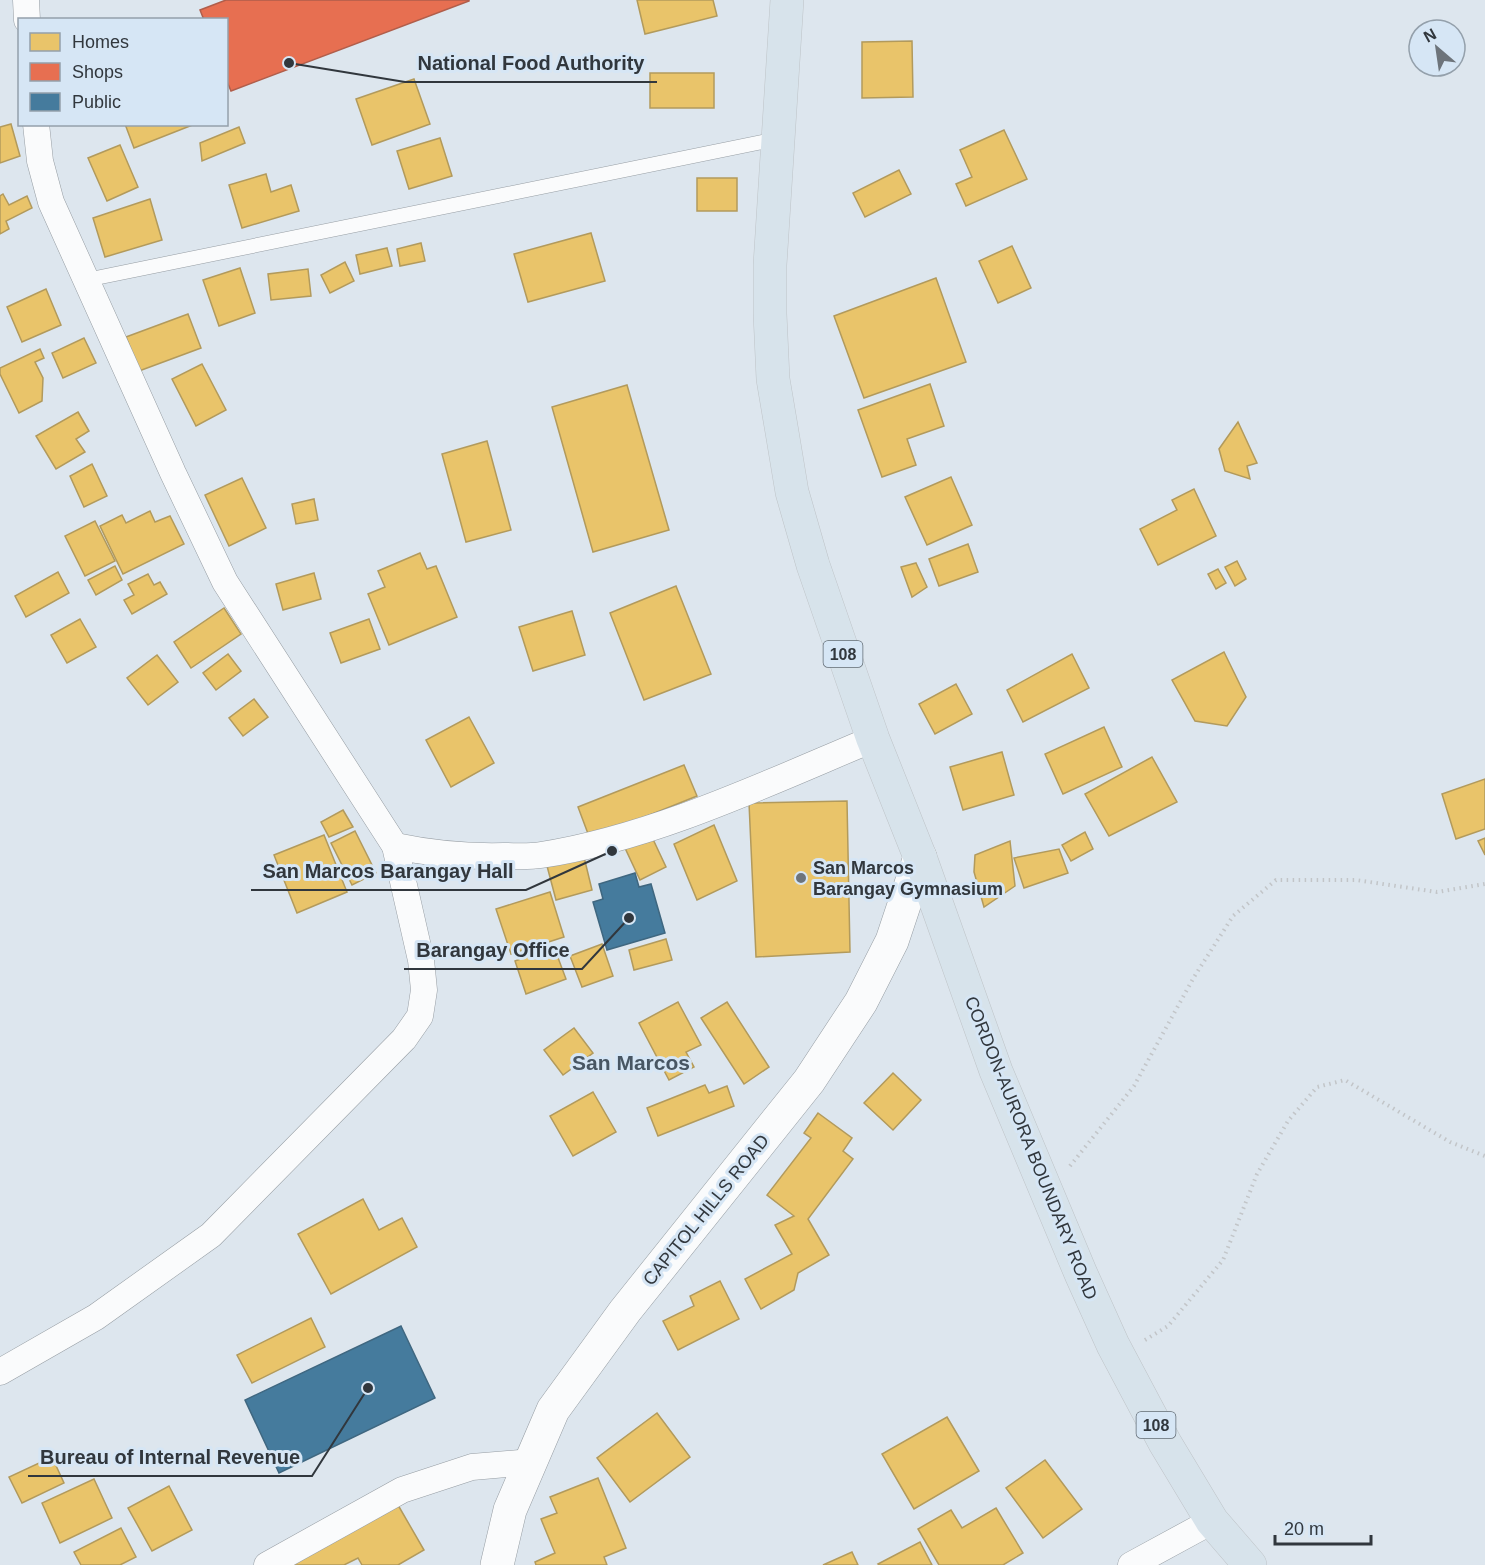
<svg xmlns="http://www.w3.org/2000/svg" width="1485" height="1565" viewBox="0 0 1485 1565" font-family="Arial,sans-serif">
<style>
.homes{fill:#e9c46a;stroke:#b29a5c;stroke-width:1.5}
.shops{fill:#e76f51;stroke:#b05e4b;stroke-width:1.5}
.public{fill:#457b9d;stroke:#3f6780;stroke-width:1.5}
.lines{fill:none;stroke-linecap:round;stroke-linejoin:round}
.service-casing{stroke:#969da3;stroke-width:15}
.minor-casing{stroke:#969da3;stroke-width:27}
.tertiary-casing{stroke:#969da3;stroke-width:34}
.primary-casing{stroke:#bec3c7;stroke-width:34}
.path{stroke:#c2c5c8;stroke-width:4;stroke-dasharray:1.5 4.5;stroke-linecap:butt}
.service{stroke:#fafbfc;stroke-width:14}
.minor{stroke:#fafbfc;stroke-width:26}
.tertiary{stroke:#fafbfc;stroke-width:33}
.primary{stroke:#d7e3eb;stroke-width:33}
.poi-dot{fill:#6d747b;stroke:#d6e6f5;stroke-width:2}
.labels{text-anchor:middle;stroke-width:6;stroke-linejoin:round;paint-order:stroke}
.shield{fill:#d6e6f5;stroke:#626c74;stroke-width:1.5}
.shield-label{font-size:16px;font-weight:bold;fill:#31373d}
.poi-label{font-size:18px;font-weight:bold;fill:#31373d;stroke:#d6e6f5;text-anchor:start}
.street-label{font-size:18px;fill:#31373d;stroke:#d6e6f5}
.quarter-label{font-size:21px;font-weight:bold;fill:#485663;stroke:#d6e6f5}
.leader{fill:none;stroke:#31373d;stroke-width:2}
.callout-dot{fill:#31373d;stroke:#d6e6f5;stroke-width:2}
.callout-label{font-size:20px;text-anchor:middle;font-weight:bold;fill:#31373d;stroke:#d6e6f5;stroke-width:6;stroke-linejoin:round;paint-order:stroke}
</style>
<rect width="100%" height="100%" fill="#dde6ee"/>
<!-- homes -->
<g class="homes">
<path d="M637,0h76l4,16 -72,18z"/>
<path d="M912,41l1,56 -51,1v-56z"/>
<rect x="650" y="73" width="64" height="35"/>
<path d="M414,79l16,45 -58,21 -16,-46z"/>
<path d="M11,124l9,32 -20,7v-36z"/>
<path d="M125,124h70l-61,24z"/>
<path d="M239,127l6,16 -43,18 -2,-18z"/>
<path d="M1004,130l23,49 -61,27 -10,-22 16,-7 -12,-27z"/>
<path d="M440,138l12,38 -43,13 -12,-38z"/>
<path d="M120,145l18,42 -31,14 -19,-43z"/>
<path d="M899,170l12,24 -46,23 -12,-24z"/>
<path d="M266,174l5,18 20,-7 8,26 -57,17 -13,-43z"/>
<rect x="697" y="178" width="40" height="33"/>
<path d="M3,194l6,11 18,-9 5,12 -26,13 3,8 -9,5v-38z"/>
<path d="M150,199l12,41 -57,17 -12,-39z"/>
<path d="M591,233l14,48 -77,21 -14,-48z"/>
<path d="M421,243l4,18 -25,5 -3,-17z"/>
<path d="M1012,246l19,42 -33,15 -19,-42z"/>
<path d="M387,248l5,18 -32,8 -4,-19z"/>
<path d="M345,262l9,19 -24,12 -9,-18z"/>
<path d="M240,268l15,45 -36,13 -16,-46z"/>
<path d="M308,269l3,27 -40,4 -3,-26z"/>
<path d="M936,278l30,84 -102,36 -30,-82z"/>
<path d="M46,289l15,36 -39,17 -15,-35z"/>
<path d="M188,314l13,34 -62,23 -13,-34z"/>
<path d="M84,338l12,25 -33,15 -11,-25z"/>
<path d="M40,349l4,9 -9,4 8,16 -1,23 -23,12 -19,-39v-6z"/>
<path d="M202,364l24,46 -30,16 -24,-47z"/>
<path d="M930,384l14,42 -37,13 9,26 -34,12 -24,-67z"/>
<path d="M627,385l42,145 -76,22 -41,-145z"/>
<path d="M78,412l11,19 -13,8 9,13 -29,17 -20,-33z"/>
<path d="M1238,422l19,41 -10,3 3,13 -25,-8 -6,-22z"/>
<path d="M487,441l24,89 -45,12 -24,-88z"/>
<path d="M92,464l15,32 -23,11 -14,-31z"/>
<path d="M951,477l21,48 -45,20 -22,-48z"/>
<path d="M242,478l24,50 -37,18 -24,-51z"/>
<path d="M1194,489l22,47 -58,29 -18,-36 37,-19 -5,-10z"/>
<path d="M314,499l4,21 -22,4 -4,-20z"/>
<path d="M150,511l5,11 15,-6 14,28 -61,30 -23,-48 22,-11 4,8z"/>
<path d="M95,521l20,40 -30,15 -20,-40z"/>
<path d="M968,544l10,28 -39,14 -10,-27z"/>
<path d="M420,553l7,16 9,-3 21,51 -68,28 -21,-51 17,-7 -7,-16z"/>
<path d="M1237,561l9,18 -11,7 -10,-19z"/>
<path d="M916,563l11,24 -15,10 -11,-30z"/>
<path d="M115,566l7,14 -26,15 -8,-15z"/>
<path d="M1218,569l8,14 -10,6 -8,-15z"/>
<path d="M58,572l11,21 -43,24 -11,-21z"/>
<path d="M314,573l7,26 -38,11 -7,-26z"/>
<path d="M148,574l6,11 6,-3 7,12 -35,20 -8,-14 10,-5 -6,-11z"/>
<path d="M676,586l35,88 -67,26 -34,-87z"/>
<path d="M224,608l17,26 -50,34 -17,-26z"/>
<path d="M572,611l13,44 -52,16 -14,-44z"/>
<path d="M80,619l16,28 -29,16 -16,-28z"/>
<path d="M369,619l11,30 -39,14 -11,-30z"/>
<path d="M1224,652l22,45 -19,29 -32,-5 -23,-41z"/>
<path d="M228,654l13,17 -25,19 -13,-17z"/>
<path d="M1072,654l17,34 -66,34 -16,-32z"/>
<path d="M157,655l21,27 -30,23 -21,-27z"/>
<path d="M956,684l16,30 -37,20 -16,-30z"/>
<path d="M254,699l14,18 -25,19 -14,-18z"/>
<path d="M469,717l25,46 -43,24 -25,-47z"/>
<path d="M1104,727l18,40 -59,27 -18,-40z"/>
<path d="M1002,752l12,43 -51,15 -13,-43z"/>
<path d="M1152,757l25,45 -68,34 -24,-42z"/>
<path d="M684,765l13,31 -107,43 -12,-32z"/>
<path d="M1485,779v50l-29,10 -14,-45z"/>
<path d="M847,801l3,151 -94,5 -7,-154z"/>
<path d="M343,810l10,17 -24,10 -8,-15z"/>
<path d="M714,825l23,56 -40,19 -23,-56z"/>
<path d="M355,831l21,42 -24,12 -21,-42z"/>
<path d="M1085,832l8,17 -22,12 -9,-16z"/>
<path d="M324,835l23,57 -50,21 -23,-58z"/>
<path d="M651,835l15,32 -26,13 -15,-32z"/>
<path d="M1485,838v17l-7,-14z"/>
<path d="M1010,841l5,45 -31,21 -10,-35 1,-17z"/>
<path d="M1059,849l9,24 -44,15 -10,-30z"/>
<path d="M584,857l8,33 -36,10 -9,-34z"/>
<path d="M550,892l14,45 -53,17 -15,-45z"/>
<path d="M666,939l6,21 -38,10 -5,-20z"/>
<path d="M602,944l11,32 -31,11 -12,-31z"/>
<path d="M554,947l12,32 -40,15 -11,-33z"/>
<path d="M678,1002l23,43 -15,7 8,15 -25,13 -30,-57z"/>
<path d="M727,1002l42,65 -25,17 -43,-66z"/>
<path d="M574,1028l19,25 -30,22 -19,-25z"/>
<path d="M893,1073l28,27 -28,30 -29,-27z"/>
<path d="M705,1085l4,8 18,-7 7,20 -76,30 -11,-28z"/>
<path d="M593,1092l23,40 -43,24 -23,-40z"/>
<path d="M818,1113l34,25 -9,13 10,8 -45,60 21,36 -31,18 -4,17 -33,19 -16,-30 47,-25 -17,-29 19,-9 -27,-21 44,-57 -7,-5z"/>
<path d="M363,1199l16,31 23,-12 15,29 -86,47 -33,-60z"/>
<path d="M720,1281l19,38 -61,31 -15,-29 31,-15 -4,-10z"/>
<path d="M311,1318l14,29 -73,36 -15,-28z"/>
<path d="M657,1413l33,44 -60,45 -33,-44z"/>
<path d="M947,1417l32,54 -65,38 -32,-55z"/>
<path d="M52,1457l12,26 -42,20 -13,-26z"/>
<path d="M1045,1460l37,49 -39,29 -37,-50z"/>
<path d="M598,1478l28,70 -22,9 3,8h-71l-1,-3 20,-9 -14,-34 16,-6 -7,-16z"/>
<path d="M94,1479l18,39 -52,25 -18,-40z"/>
<path d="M169,1486l23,44 -40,21 -24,-43z"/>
<path d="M398,1505l26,45 -26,15h-36l-4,-7 -14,7h-52z"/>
<path d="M996,1508l27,45 -20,12h-64l-21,-36 33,-19 11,18z"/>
<path d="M121,1528l15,29 -16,8h-39l-7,-13z"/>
<path d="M920,1542l12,23h-53l-1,-1z"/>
<path d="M852,1552l6,13h-35z"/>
</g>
<!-- shops -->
<path class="shops" d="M226,0h243v1l-238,90 -5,-12v-59h-22l-4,-10z"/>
<!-- public -->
<g class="public">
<path d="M635,873l4,14 12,-3 14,49 -58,17 -14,-48 10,-3 -4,-15z"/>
<path d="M401,1326l34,72 -156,75 -34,-73z"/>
</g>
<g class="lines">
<defs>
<path id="service" d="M86,280l691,-141"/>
<g id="minor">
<path d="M26,0l1,20"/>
<path d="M395,846c38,8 70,11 109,10 12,0 25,1 37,-1 111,-17 227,-72 332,-116"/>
<path d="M0,1372l96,-55 115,-82 193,-196 16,-23 4,-26 -3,-30 -26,-114 -170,-264 -52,-109 -122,-271 -11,-41 -4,-37"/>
<path d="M267,1565l135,-75 70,-23 59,-5"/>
<path d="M1131,1565l81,-44"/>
</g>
<path id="tertiary" d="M497,1565l13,-55 43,-100 72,-99 184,-230 52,-79 31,-61 28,-84"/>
<path id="primary" d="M787,0l-17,265v49l3,65 9,53 10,60 21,73 60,174 47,118 76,214 85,203 32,71 52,98 47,78 38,44"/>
</defs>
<!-- service casing -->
<use href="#service" class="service-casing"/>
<!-- minor casing -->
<use href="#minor" class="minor-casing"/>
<!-- tertiary casing -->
<use href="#tertiary" class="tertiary-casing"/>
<!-- primary casing -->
<use href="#primary" class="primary-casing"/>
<!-- path -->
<g class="path">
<path d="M1070,1166l64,-80 60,-109 39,-61 43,-36h80l81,12 48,-8"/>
<path d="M1145,1340l23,-14 55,-66 34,-86 31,-53 29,-34 28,-7 105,62 35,14"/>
</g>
<!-- service -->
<use href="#service" class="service"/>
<!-- minor -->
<use href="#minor" class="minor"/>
<!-- tertiary -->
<use href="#tertiary" class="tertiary"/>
<!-- primary -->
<use href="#primary" class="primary"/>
</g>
<!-- markers -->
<circle class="poi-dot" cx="801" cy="878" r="6"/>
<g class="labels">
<!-- shield labels -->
<g class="shield">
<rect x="823.5" y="641" width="39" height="26" rx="4.5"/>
<rect x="1136.5" y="1412" width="39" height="26" rx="4.5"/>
</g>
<g class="shield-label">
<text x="843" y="660">108</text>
<text x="1156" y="1431">108</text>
</g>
<!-- poi labels -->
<g class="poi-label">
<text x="813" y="874">San Marcos<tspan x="813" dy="21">Barangay Gymnasium</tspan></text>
</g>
<!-- street labels -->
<g class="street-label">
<text transform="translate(1031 1148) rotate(68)" y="6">CORDON-AURORA BOUNDARY ROAD</text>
<text transform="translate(706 1210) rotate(-51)" y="6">CAPITOL HILLS ROAD</text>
</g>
<!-- quarter labels -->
<g class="quarter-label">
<text x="631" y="1070">San Marcos</text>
</g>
</g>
<!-- callouts -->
<path class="leader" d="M289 63L405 82H657M612 851L526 890H251M629 918L582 969H404M368 1388L312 1476H28"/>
<g class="callout-dot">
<circle cx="289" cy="63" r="6"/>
<circle cx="612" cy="851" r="6"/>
<circle cx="629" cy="918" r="6"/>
<circle cx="368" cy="1388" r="6"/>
</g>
<g class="callout-label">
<text x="531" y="70">National Food Authority</text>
<text x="388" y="878">San Marcos Barangay Hall</text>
<text x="493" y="957">Barangay Office</text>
<text x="170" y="1464">Bureau of Internal Revenue</text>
</g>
<!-- legend -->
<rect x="18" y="18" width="210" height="108" fill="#d6e6f5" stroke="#94a0ab" stroke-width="1.5"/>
<rect x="30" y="33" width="30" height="18" fill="#e9c46a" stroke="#94a0ab" stroke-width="1.5"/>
<text x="72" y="48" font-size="18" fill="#31373d">Homes</text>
<rect x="30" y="63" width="30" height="18" fill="#e76f51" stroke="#94a0ab" stroke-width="1.5"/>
<text x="72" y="78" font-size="18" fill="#31373d">Shops</text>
<rect x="30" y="93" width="30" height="18" fill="#457b9d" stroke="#94a0ab" stroke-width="1.5"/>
<text x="72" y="108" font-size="18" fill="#31373d">Public</text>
<!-- north arrow -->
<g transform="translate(1437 48) rotate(331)"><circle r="28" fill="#d6e6f5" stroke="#94a0ab" stroke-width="1.5"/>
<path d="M0-4.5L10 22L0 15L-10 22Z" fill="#6d747b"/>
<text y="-9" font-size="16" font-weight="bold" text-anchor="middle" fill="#31373d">N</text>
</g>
<!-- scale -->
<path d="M1275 1535v9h96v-9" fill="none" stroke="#31373d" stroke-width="3"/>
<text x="1284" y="1535" font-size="18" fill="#31373d" stroke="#d6e6f5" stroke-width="4.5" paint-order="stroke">20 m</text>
</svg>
